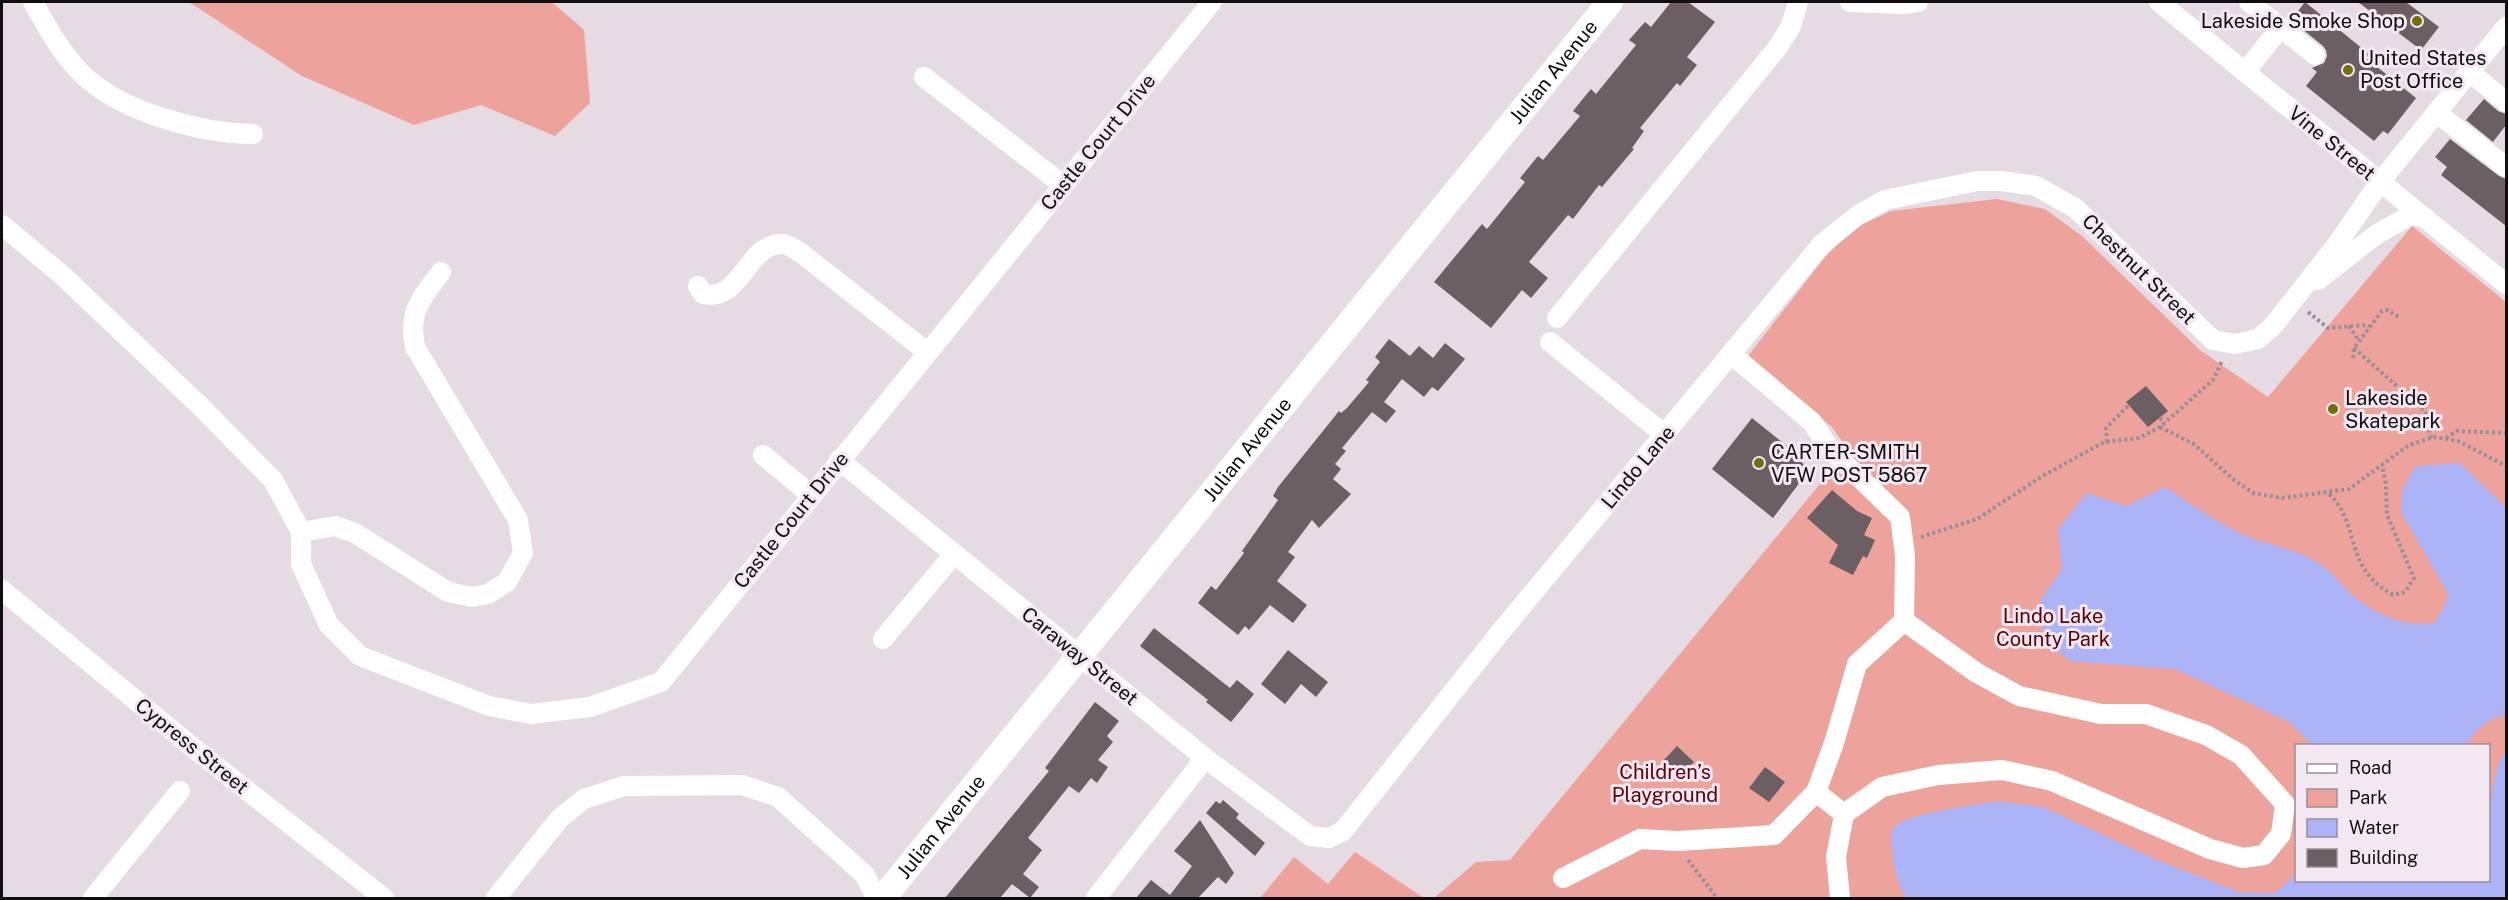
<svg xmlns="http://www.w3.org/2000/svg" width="2508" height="900" viewBox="0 0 2508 900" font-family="'Public Sans',sans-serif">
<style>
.green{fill:#eda29b;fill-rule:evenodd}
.water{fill:#acb3f7}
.building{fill:#6c5f63}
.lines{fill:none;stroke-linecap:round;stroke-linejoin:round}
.path{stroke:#988f96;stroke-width:4;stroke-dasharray:3 3;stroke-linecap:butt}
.minor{stroke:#fff;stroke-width:20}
.major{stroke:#fff;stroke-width:26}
.poi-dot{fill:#736d0a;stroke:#f3e7f1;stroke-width:2}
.labels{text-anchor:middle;stroke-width:6;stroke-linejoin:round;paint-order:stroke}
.poi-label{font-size:20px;fill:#110e11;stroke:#f3e7f1;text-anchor:start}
.street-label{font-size:20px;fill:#110e11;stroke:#f3e7f1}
.park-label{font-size:20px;fill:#5b0007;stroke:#f3e7f1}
</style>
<rect width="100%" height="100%" fill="#e6dae3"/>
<!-- green -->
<g class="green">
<path d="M189,2h363l32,28 6,73 -35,33 -74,-31 -67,20 -112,-49z"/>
<path d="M1997,199l48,10 37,27 118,114 68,47 144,-171 94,76v596h-1072l42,-36 34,-2 338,-410 -16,-23 -84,-71 77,-99 30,-29 36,-17zM2296,746h192v134h-192z"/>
<path d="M1355,852l69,46h-164l34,-41 34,27z"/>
</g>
<!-- water -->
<g class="water">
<path d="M2460,463l46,45v207c-13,0 -35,18 -39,30h-155l-23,-23 -114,-53 -105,-8 -26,-20 -4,-41 22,-31 -4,-40 28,-36 40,13 39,-19c27,17 53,37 83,50 23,9 47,12 69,25 13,8 23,22 34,32 23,20 54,34 84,29l14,-27 -48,-84 1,-23 14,-23z"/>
<path d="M2506,750v148h-600c-12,-19 -15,-46 -15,-69l16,-10 35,-9 55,-9 46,6 116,54 80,31 36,1 21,-19v6h192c0,-31 -1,-106 18,-130z"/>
</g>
<!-- building -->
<g class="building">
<path d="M1671,2h17l27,20 -28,35 10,8 -17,21 -3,-3 -37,45 4,3 -12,17 2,1 -32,38 -3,-2 -26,34 -5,-4 -39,47 19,16 -17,20 -9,-8 -31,38 -57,-46 48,-58 5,5 38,-47 -5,-4 18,-22 5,4 37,-44 -7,-5 18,-22 5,5 40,-49 -7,-5 16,-18 6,5z"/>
<path d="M2305,2l64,52 -3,4 50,40 -28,36 -5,-3 -9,10 -68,-55 11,-14 -5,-4 12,-5 3,-7 -1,-6 -3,-4 -32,-26z"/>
<path d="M2358,2h48l33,25 -18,23z"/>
<path d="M2484,99l14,12 8,3v11l-13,17 -27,-22z"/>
<path d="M2450,139l49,37 7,3v47l-65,-51 6,-8 -12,-10z"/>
<path d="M1389,339l21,17 9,-10 14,12 12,-15 20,16 -27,32 -6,-4 -8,10 -22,-18 -18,23 12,9 -10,12 -14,-11 -30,36 4,3 -11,13 6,5 -8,10 18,15 -32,34 -7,-8 -24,32 7,5 -18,24 30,24 -14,18 -23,-18 -21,25 -4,-4 -7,9 -40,-32 13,-17 5,4 28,-37 -2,-2 36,-51 -5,-4 5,-9 61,-76 2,2 6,-5 22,-26 -3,-2 14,-18 -5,-5z"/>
<path d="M2146,386l22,25 -20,16 -22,-25z"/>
<path d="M1752,418l45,36 -2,3 15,12 -37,49 -61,-49z"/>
<path d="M1832,490l25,21 15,7 -8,17 11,5 -8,18 -4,-2 -10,19 -24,-12 9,-18 -31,-27z"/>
<path d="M1154,628l76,60 7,-8 17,14 -23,28 -25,-20 2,-2 -68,-54z"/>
<path d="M1288,650l40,32 -12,15 -15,-13 -16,20 -24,-20z"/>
<path d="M1095,702l24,19 -12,15 6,6 -15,18 10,7 -11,16 -6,-5 -12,15 -10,-7 -41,52 14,12 -19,24 16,13 -9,11 -18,-14 -12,14h-55l104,-127 -4,-3z"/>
<path d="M1677,746l17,16 -15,15 -16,-16z"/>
<path d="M1765,767l20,15 -16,20 -20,-14z"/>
<path d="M1223,800l16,14 -3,4 29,25 -10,13 -49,-43 10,-12 4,3z"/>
<path d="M1200,820l34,53 -8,11 -8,-7 -20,21h-62l15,-18 19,15 22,-29 -18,-15z"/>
</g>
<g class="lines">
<!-- path -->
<g class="path">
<path d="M2308,312l20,16 38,-3 3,2"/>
<path d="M2349,326l10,15"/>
<path d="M2354,348l71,63 6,27"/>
<path d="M2353,358l1,-10 28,-37 6,-1 10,7"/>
<path d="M2160,418l4,5"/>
<path d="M2160,427l34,17 40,36 19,13 29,5 67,-9 60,-44 25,-8 24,4 48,25"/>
<path d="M2446,438l11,-7 49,2"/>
<path d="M2107,442l-1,-14 23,-23"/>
<path d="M2329,494c33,31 13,73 64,101l12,-3 9,-14 -27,-63 -1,-31 -4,-19"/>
<path d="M1921,537l56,-18 64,-42 63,-35 35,-4 21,-11 53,-47 9,-19"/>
<path d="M1688,860l29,38"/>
</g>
<!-- minor -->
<g class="minor">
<path d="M33,2c14,25 28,51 49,72 39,38 117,59 171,60"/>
<path d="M1850,2l54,2 14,-2"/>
<path d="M2159,2l347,282"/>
<path d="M2249,2l66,53"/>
<path d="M2245,72l36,-45"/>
<path d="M2470,72l36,30"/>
<path d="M924,77l139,108"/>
<path d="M2437,113l69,54"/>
<path d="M2,225l60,50 138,131 73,74 28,52v32l28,61 31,31 129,50 42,8 59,-7 71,-25 551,-680"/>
<path d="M2318,280l59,-46 34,-19 14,3"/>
<path d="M698,286l5,8c39,9 43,-52 81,-50 5,1 12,6 17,9l126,99"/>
<path d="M1557,318l221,-271 13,-21 7,-24"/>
<path d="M1550,342l115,93"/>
<path d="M1731,354l81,68 17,26 71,69 5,39 -1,65 -47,43 -23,79 -18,49 28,22 -8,43 4,41"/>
<path d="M763,455l48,40"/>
<path d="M839,460l366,298 105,78 19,2 14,-7 155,-196 324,-391 36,-29 27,-15 92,-19h24l35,5 39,22 138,132 22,4 23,-5 15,-13 65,-83 42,-61 126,-155"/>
<path d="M301,532l34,-6 20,7 93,59 24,5 16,-3 19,-12 16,-29 -5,-33 -103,-173c-7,-36 6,-48 26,-75"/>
<path d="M2,590l200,165 182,143"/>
<path d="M883,639l71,-85"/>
<path d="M1844,814l38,-27 56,-12 64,-5 50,11 158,68 33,9 21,-3 17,-21 4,-30 -44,-49 -35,-20 -60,-21h-45l-82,-18 -42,-23 -73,-52"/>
<path d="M1563,878l77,-39 38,2 96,-6 42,-43"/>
<path d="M93,898l87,-107"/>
<path d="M496,898l64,-80 24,-19 40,-13 118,-1 36,12 87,78 11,23"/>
<path d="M1096,898l109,-140"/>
</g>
<!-- major -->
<path class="major" id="s1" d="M883,898l727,-896"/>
</g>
<!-- markers -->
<g class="poi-dot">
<circle cx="2417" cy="21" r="6"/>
<circle cx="2348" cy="70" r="6"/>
<circle cx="2333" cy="409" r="6"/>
<circle cx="1759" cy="463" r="6"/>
</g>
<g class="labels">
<!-- poi labels -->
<g class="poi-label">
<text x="2405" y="28" text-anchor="end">Lakeside Smoke Shop</text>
<text x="2360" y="65">United States<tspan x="2360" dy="23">Post Office</tspan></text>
<text x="2345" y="405">Lakeside<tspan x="2345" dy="23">Skatepark</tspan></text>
<text x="1771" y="459">CARTER-SMITH<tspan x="1771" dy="23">VFW POST 5867</tspan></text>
</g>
<!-- street labels -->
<g class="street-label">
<text dy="7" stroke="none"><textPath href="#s1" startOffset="1064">Julian Avenue</textPath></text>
<text transform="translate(1098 142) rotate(-51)" y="7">Castle Court Drive</text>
<text transform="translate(2332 143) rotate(39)" y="7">Vine Street</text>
<text transform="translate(2139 269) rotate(44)" y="7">Chestnut Street</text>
<text dy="7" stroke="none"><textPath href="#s1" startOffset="578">Julian Avenue</textPath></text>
<text transform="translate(1638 467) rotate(-50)" y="7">Lindo Lane</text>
<text transform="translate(791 520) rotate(-51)" y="7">Castle Court Drive</text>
<text transform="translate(1080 656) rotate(39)" y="7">Caraway Street</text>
<text transform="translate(192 746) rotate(39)" y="7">Cypress Street</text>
<text dy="7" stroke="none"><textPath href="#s1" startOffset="92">Julian Avenue</textPath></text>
</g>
<!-- park labels -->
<g class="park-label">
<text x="2053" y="623">Lindo Lake<tspan x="2053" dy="23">County Park</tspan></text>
<text x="1665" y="779">Children’s<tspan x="1665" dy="23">Playground</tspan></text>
</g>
</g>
<!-- border -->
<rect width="2508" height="900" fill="none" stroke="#110e11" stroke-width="6"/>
<!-- legend -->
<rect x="2295" y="744" width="195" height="138" fill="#f3e7f1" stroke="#999097" stroke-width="1.5"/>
<rect x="2307" y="764" width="30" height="9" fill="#ffffff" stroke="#999097" stroke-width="1.5"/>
<text x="2349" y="774" font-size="18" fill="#110e11">Road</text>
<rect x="2307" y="789" width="30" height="18" fill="#eda29b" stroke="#999097" stroke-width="1.5"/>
<text x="2349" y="804" font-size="18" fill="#110e11">Park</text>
<rect x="2307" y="819" width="30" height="18" fill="#acb3f7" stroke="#999097" stroke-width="1.5"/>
<text x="2349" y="834" font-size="18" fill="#110e11">Water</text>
<rect x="2307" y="849" width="30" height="18" fill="#6c5f63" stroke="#999097" stroke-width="1.5"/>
<text x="2349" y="864" font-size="18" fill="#110e11">Building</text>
</svg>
